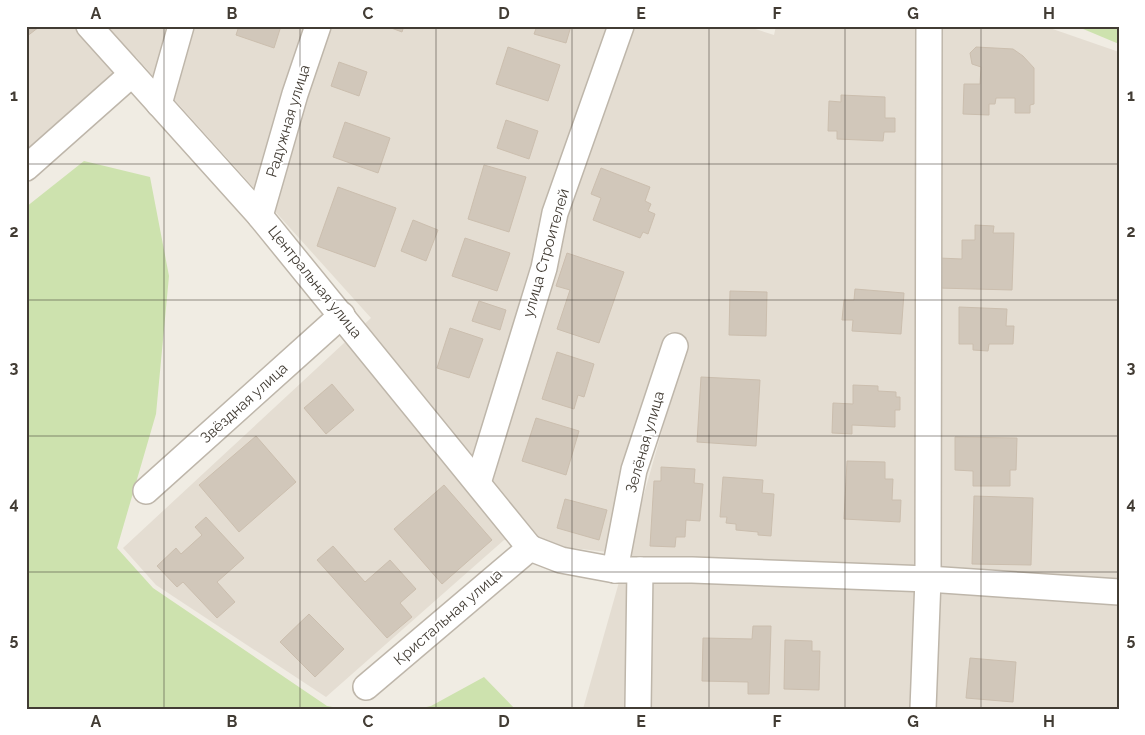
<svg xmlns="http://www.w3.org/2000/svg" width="1145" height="735" viewBox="0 0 1145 735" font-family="Raleway,sans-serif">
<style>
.residential{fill:#e4ddd2}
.green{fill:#cde2ae}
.building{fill:#d1c7ba;stroke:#cbbeae}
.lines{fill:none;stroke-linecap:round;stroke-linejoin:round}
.street-casing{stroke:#beb6aa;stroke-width:28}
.street{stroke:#fff;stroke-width:25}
.grid{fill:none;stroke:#423c34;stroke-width:1;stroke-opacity:0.55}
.labels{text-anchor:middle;stroke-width:4;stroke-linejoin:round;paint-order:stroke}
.street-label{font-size:15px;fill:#423c34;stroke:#fff}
.neatline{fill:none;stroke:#423c34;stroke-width:2}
.grid-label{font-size:16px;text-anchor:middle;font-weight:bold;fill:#423c34}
</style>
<rect width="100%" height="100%" fill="#f0ece3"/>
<!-- residential -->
<path class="residential" d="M26,26h720l28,9 2,-9h268l75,26v657h-536l105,-370 -19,-7 -62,220 -103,-12 -178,157 -170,-112 -33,-37 248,-230 -235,-261 -110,99z"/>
<!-- green -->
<g class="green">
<path d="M1076,26h43v18z"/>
<path d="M84,161l66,16 19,99 -13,138 -39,134 36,40 174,118 17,3h-318v-502z"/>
<path d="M484,677l31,32h-98l14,-3z"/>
</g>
<!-- building -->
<g class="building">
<path d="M26,26h13v1l-13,10z"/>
<path d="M239,26h42l-7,22 -38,-13z"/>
<path d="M386,26h18l-2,6z"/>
<path d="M537,26h34l-5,17 -32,-9z"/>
<path d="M508,47l52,18 -12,36 -52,-17z"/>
<path d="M976,47l37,2 10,7 11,12v36l-4,1v8h-15v-15h-19l-1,6h-6v11l-26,-1 1,-30h16l1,-17 -9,-3 -2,-11z"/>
<path d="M339,62l28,10 -8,24 -28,-10z"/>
<path d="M841,95l44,2v21h10v14h-11l-1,9 -46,-2v-8h-9l1,-30 12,1z"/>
<path d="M506,120l32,11 -9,28 -32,-11z"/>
<path d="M345,122l45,16 -12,35 -45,-16z"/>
<path d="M484,165l42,12 -17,55 -41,-13z"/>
<path d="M601,168l49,19 -5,14 6,3 -3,7 7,3 -7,20 -5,-2 -3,6 -47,-18 8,-22 -10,-4z"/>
<path d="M338,187l58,21 -21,59 -58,-21z"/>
<path d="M413,220l25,10 -12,31 -25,-10z"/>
<path d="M975,225l19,1 -1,7h21l-2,57 -74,-2 1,-30 23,1v-19h13z"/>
<path d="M465,238l45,15 -13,38 -45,-15z"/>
<path d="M567,253l57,19 -25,71 -42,-14 13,-39 -14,-4z"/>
<path d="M855,289l49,4 -3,41 -49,-3 1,-11h-11l2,-20h10z"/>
<path d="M730,291l37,1 -1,44 -37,-1z"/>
<path d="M479,301l27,9 -6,20 -28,-9z"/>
<path d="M959,307l48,2 -1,17h8l-1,18h-24l-1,7 -15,-1v-6h-14z"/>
<path d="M450,328l33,11 -14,39 -32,-10z"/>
<path d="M557,352l37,12 -10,33 -6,-2 -4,14 -32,-10z"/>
<path d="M701,377l59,3 -4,66 -59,-4z"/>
<path d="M332,384l22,26 -28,24 -22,-26z"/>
<path d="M853,385l25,1v5l18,1v5h4v13h-5v17l-43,-2v9l-20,-1 1,-30 20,1z"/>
<path d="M536,418l43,13 -13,44 -44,-14z"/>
<path d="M256,436l40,46 -57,50 -40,-47z"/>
<path d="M955,437l62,1 -1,32h-6v16h-37v-15l-18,-1z"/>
<path d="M847,461l38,1v17h8l-1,21h9l-1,22 -56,-3z"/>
<path d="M661,467l34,2 -1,14 9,1 -3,37 -14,-1 -1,17h-9l-1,10 -25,-1 4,-65h7z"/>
<path d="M723,477l40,3 -1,13 12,1 -3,42 -13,-1v-3l-22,-2v-6l-10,-1 1,-6h-7z"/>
<path d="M444,485l48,55 -50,44 -48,-55z"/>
<path d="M974,496l59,2 -2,67 -59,-1z"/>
<path d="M565,499l42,11 -8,30 -42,-12z"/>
<path d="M206,517l38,41 -27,24 18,20 -18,16 -34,-36 -6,5 -20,-21 19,-18 5,6 21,-19 -7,-8z"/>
<path d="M333,546l32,36 25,-22 26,29 -16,14 12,14 -25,21 -70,-78z"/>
<path d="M309,614l35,35 -29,28 -35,-35z"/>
<path d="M753,626h18l-2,68h-21v-12l-46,-1 1,-43 49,1z"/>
<path d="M785,640l27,1v10h8l-1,39 -35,-1z"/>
<path d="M970,658l46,4 -3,40 -47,-4z"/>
</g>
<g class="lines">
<defs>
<g id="street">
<path d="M89,26l171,190 270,332"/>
<path d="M159,104l22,-78"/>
<path d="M26,168l106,-94"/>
<path d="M260,216l35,-122 23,-68"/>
<path d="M478,483l66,-215 11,-55 66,-187"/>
<path d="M146,491l196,-176"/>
<path d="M530,548l31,12 54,10h77l236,9 191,13"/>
<path d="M615,570l19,-100 41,-124"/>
<path d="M366,687l164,-139"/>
<path d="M638,709l2,-139"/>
<path d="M923,709l5,-130 1,-553"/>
</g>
</defs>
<!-- street casing -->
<use href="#street" class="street-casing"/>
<!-- street -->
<use href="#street" class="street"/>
</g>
<!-- grid -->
<path class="grid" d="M164,26v683M300,26v683M436,26v683M572,26v683M709,26v683M845,26v683M981,26v683M26,164h1093M26,300h1093M26,436h1093M26,572h1093"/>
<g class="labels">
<!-- street labels -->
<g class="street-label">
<text transform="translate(288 121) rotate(-73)" y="5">Радужная улица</text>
<text transform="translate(546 253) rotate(-74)" y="5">улица Строителей</text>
<text transform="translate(315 282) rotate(51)" y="5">Центральная улица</text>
<text transform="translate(244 403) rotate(-42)" y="5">Звёздная улица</text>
<text transform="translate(645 442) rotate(-74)" y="5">Зелёная улица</text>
<text transform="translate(448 617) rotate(-41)" y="5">Кристальная улица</text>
</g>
</g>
<!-- border -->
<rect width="1145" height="735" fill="none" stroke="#ffffff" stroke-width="55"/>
<rect x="28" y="28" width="1090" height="680" class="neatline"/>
<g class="grid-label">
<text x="96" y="19">A</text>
<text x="232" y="19">B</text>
<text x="368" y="19">C</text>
<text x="504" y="19">D</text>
<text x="641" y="19">E</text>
<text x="777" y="19">F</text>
<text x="913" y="19">G</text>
<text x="1049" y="19">H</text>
<text x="14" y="101">1</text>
<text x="1131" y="101">1</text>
<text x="14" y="237">2</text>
<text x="1131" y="237">2</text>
<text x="14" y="373">3</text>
<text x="1131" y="373">3</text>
<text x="14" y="509">4</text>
<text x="1131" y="509">4</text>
<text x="14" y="645">5</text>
<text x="1131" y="645">5</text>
<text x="96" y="727">A</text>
<text x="232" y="727">B</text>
<text x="368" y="727">C</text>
<text x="504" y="727">D</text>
<text x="641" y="727">E</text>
<text x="777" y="727">F</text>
<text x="913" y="727">G</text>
<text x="1049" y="727">H</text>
</g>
</svg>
